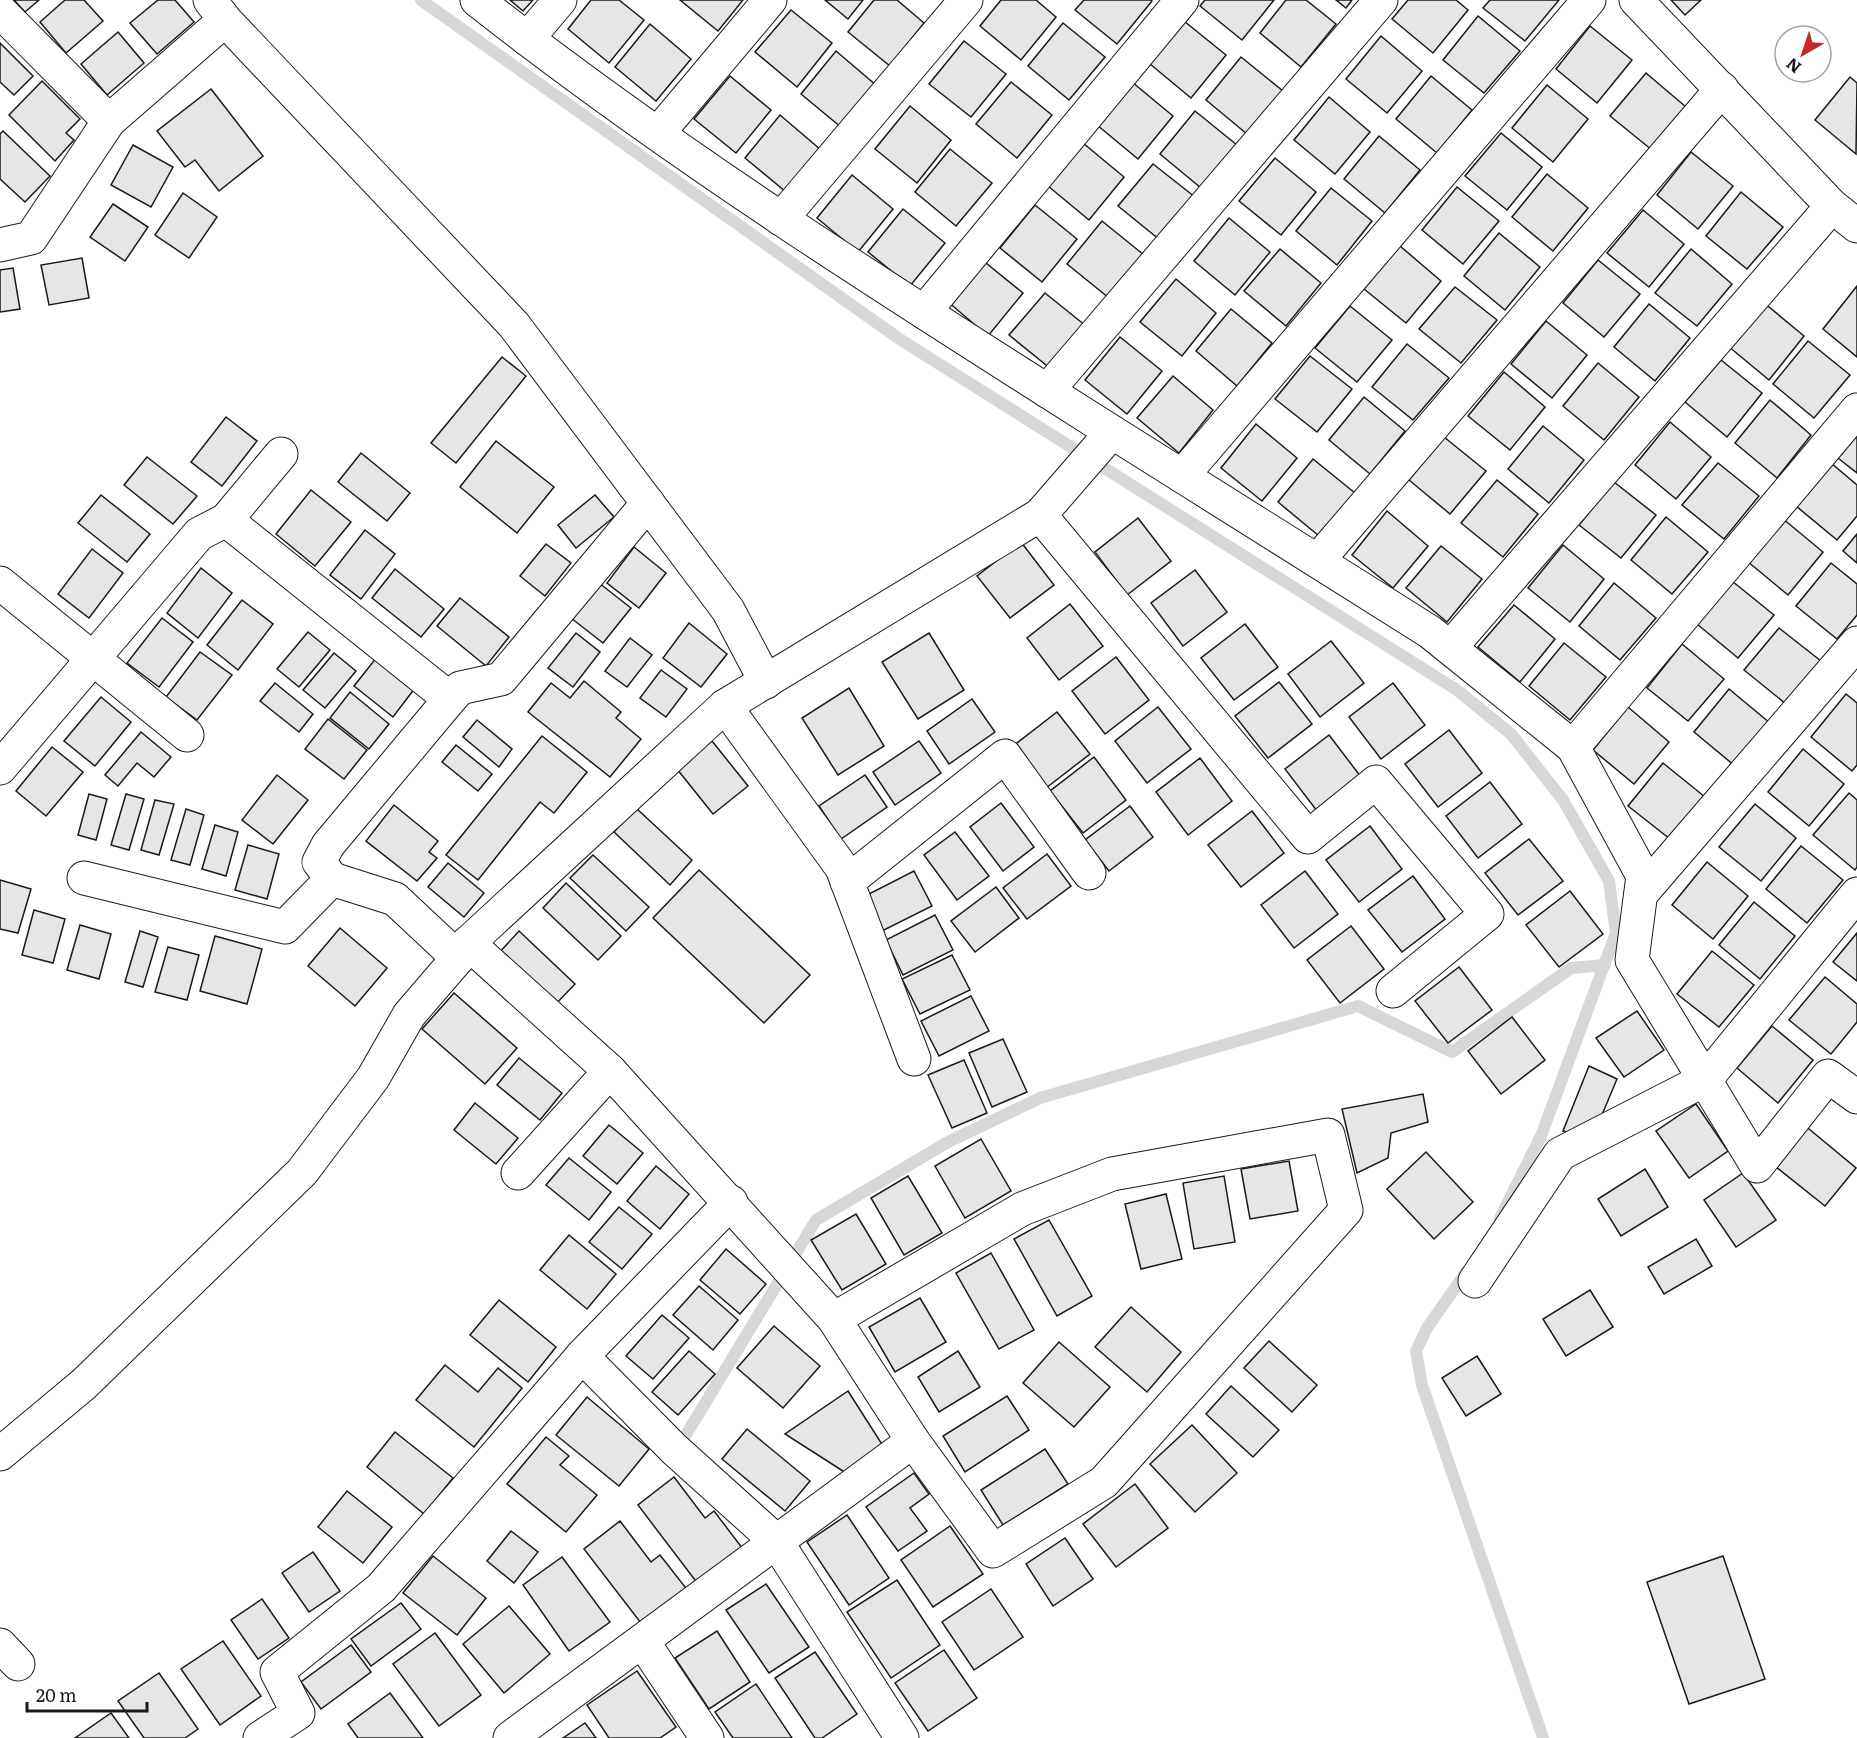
<svg xmlns="http://www.w3.org/2000/svg" width="1857" height="1738" viewBox="0 0 1857 1738" font-family="Literata,serif">
<style>
.lines{fill:none;stroke-linecap:round;stroke-linejoin:round}
.stream{stroke:#d7d7d7;stroke-width:12}
.building{fill:#e6e6e6;stroke:#1a1a1a;stroke-width:1.5}
.minor-casing{stroke:#1a1a1a;stroke-width:35}
.minor{stroke:#fff;stroke-width:33}
</style>
<rect width="100%" height="100%" fill="#fff"/>
<g class="lines">
<!-- stream -->
<g class="stream">
<path d="M421,0l480,340 556,350 54,44 52,66 46,81 7,52 -75,203 -41,82"/>
<path d="M1467,1271l-40,57 -11,23 6,34 121,353"/>
<path d="M684,1438l132,-218 132,-78 92,-44 318,-92 94,46 119,-84 34,-3"/>
</g>
</g>
<!-- building -->
<g class="building">
<path d="M14,0h25l-14,12z"/>
<path d="M65,0h19l19,21 -37,32 -26,-31z"/>
<path d="M158,0h17l19,22 -37,32 -27,-31z"/>
<path d="M510,0h23l-10,11z"/>
<path d="M591,0h28l25,20 -35,43 -41,-34z"/>
<path d="M680,0h63l-25,31z"/>
<path d="M825,0h38l-15,19z"/>
<path d="M874,0h23l27,23 -34,43 -42,-34z"/>
<path d="M1001,0h35l20,17 -35,43 -41,-34z"/>
<path d="M1084,0h67l1,1 -35,43 -42,-34z"/>
<path d="M1205,0h69l-32,40 -42,-34z"/>
<path d="M1286,0h20l30,24 -35,43 -41,-34z"/>
<path d="M1336,0h16l-6,8z"/>
<path d="M1408,0h48l12,10 -35,43 -41,-34z"/>
<path d="M1490,0h69l-34,41 -42,-33z"/>
<path d="M1671,0h30l-16,15z"/>
<path d="M791,10l41,33 -35,44 -42,-35z"/>
<path d="M1478,16l42,35 -36,42 -41,-33z"/>
<path d="M1184,21l42,34 -35,43 -41,-34z"/>
<path d="M1063,23l42,34 -36,43 -41,-34z"/>
<path d="M650,24l41,35 -35,42 -41,-34z"/>
<path d="M1590,26l42,34 -35,43 -41,-34z"/>
<path d="M118,32l26,31 -37,32 -26,-31z"/>
<path d="M1381,36l41,35 -35,42 -41,-34z"/>
<path d="M964,41l42,33 -35,43 -42,-33z"/>
<path d="M0,43l33,33 -19,19 -14,-13z"/>
<path d="M836,51l41,35 -35,42 -41,-34z"/>
<path d="M1241,57l42,34 -36,43 -41,-34z"/>
<path d="M1646,73l40,34 -34,43 -42,-34z"/>
<path d="M730,76l41,34 -35,43 -42,-34z"/>
<path d="M1431,76l41,34 -35,43 -41,-34z"/>
<path d="M1850,77l7,6 -1,71 -41,-34z"/>
<path d="M42,81l38,38 -14,14 8,7 -19,21 -46,-46z"/>
<path d="M1011,82l41,33 -35,43 -41,-34z"/>
<path d="M1132,82l41,34 -35,43 -41,-34z"/>
<path d="M1547,85l41,34 -35,43 -41,-34z"/>
<path d="M211,89l52,67 -44,35 -24,-31 -10,7 -28,-36z"/>
<path d="M1329,97l41,35 -35,42 -41,-34z"/>
<path d="M910,106l41,34 -34,43 -42,-34z"/>
<path d="M1195,111l42,34 -36,43 -41,-34z"/>
<path d="M780,115l41,35 -35,42 -41,-34z"/>
<path d="M3,131l47,45 -25,26 -25,-23v-45z"/>
<path d="M1501,133l41,34 -35,43 -42,-34z"/>
<path d="M1379,136l41,34 -35,43 -41,-34z"/>
<path d="M1083,143l41,34 -35,43 -41,-34z"/>
<path d="M133,145l40,22 -22,40 -40,-22z"/>
<path d="M950,149l42,34 -36,43 -41,-34z"/>
<path d="M1691,152l42,34 -35,43 -41,-34z"/>
<path d="M1275,158l41,34 -35,43 -42,-34z"/>
<path d="M1153,164l42,33 -35,43 -42,-34z"/>
<path d="M1547,174l41,34 -35,43 -41,-34z"/>
<path d="M852,175l41,34 -35,43 -41,-34z"/>
<path d="M1457,187l42,34 -36,43 -41,-34z"/>
<path d="M1331,188l41,33 -35,44 -41,-34z"/>
<path d="M1741,192l42,35 -36,42 -41,-33z"/>
<path d="M183,193l34,24 -28,41 -34,-23z"/>
<path d="M113,204l35,23 -23,34 -35,-24z"/>
<path d="M1035,205l42,34 -35,43 -42,-34z"/>
<path d="M903,209l42,34 -35,43 -42,-34z"/>
<path d="M1643,210l41,34 -35,43 -42,-34z"/>
<path d="M1229,218l41,34 -35,43 -41,-34z"/>
<path d="M1102,221l42,34 -35,43 -42,-34z"/>
<path d="M1499,233l41,34 -35,43 -41,-34z"/>
<path d="M1400,246l41,35 -35,42 -42,-34z"/>
<path d="M1280,249l41,34 -35,43 -42,-35z"/>
<path d="M1691,249l41,35 -35,42 -42,-33z"/>
<path d="M82,258l7,40 -40,7 -8,-40z"/>
<path d="M981,259l42,34 -35,43 -41,-35z"/>
<path d="M1598,260l42,34 -36,43 -41,-34z"/>
<path d="M13,268l7,41 -20,3v-42z"/>
<path d="M1176,279l40,34 -34,43 -42,-34z"/>
<path d="M1857,286v71l-34,-28z"/>
<path d="M1455,287l42,33 -36,43 -42,-34z"/>
<path d="M1045,293l41,33 -35,43 -42,-34z"/>
<path d="M1763,302l41,34 -35,44 -41,-34z"/>
<path d="M1649,304l41,34 -35,43 -41,-34z"/>
<path d="M1350,306l42,34 -35,42 -42,-34z"/>
<path d="M1231,309l41,34 -35,43 -41,-35z"/>
<path d="M1546,321l41,34 -35,43 -41,-34z"/>
<path d="M1120,337l42,34 -35,43 -42,-34z"/>
<path d="M1808,341l42,34 -36,43 -41,-34z"/>
<path d="M1407,344l42,34 -36,42 -41,-33z"/>
<path d="M1310,356l42,33 -35,43 -42,-33z"/>
<path d="M502,357l24,19 -70,87 -25,-20z"/>
<path d="M1721,360l41,33 -35,44 -42,-35z"/>
<path d="M1598,363l41,34 -35,43 -41,-34z"/>
<path d="M1504,372l41,35 -35,43 -42,-34z"/>
<path d="M1173,376l40,34 -34,43 -42,-35z"/>
<path d="M1364,397l41,34 -35,43 -41,-34z"/>
<path d="M1770,400l41,35 -34,43 -42,-35z"/>
<path d="M226,417l31,24 -35,45 -31,-24z"/>
<path d="M1670,422l41,35 -35,42 -41,-34z"/>
<path d="M1256,424l41,34 -35,43 -41,-33z"/>
<path d="M1543,426l41,34 -35,43 -41,-34z"/>
<path d="M1857,428v45l-23,-18z"/>
<path d="M1444,437l42,34 -36,43 -41,-34z"/>
<path d="M496,441l58,46 -37,46 -57,-46z"/>
<path d="M361,453l49,40 -23,28 -49,-39z"/>
<path d="M147,457l50,39 -24,28 -49,-39z"/>
<path d="M1313,459l42,34 -36,43 -41,-34z"/>
<path d="M1718,463l41,33 -35,43 -42,-34z"/>
<path d="M1831,463l26,22v31l-20,24 -41,-34z"/>
<path d="M1497,480l41,34 -35,43 -42,-34z"/>
<path d="M1614,482l42,33 -35,43 -42,-33z"/>
<path d="M311,490l40,32 -36,44 -39,-32z"/>
<path d="M101,495l49,39 -23,28 -49,-39z"/>
<path d="M595,495l19,22 -38,31 -18,-23z"/>
<path d="M1387,511l41,35 -35,42 -41,-33z"/>
<path d="M1666,517l42,35 -36,42 -41,-34z"/>
<path d="M1138,518l33,43 -44,34 -32,-43z"/>
<path d="M1782,518l41,34 -35,43 -41,-34z"/>
<path d="M365,530l30,24 -34,45 -31,-24z"/>
<path d="M1857,534v29l-14,-12z"/>
<path d="M1021,542l33,43 -44,33 -33,-42z"/>
<path d="M546,544l25,19 -26,33 -25,-20z"/>
<path d="M1563,545l41,34 -34,43 -42,-34z"/>
<path d="M1441,546l41,33 -35,43 -41,-34z"/>
<path d="M634,547l32,26 -27,35 -32,-25z"/>
<path d="M92,549l31,24 -34,45 -31,-24z"/>
<path d="M1831,563l26,21v31l-20,24 -41,-33z"/>
<path d="M201,568l31,25 -34,45 -31,-25z"/>
<path d="M395,569l49,40 -23,28 -49,-39z"/>
<path d="M1195,570l32,42 -44,34 -32,-43z"/>
<path d="M1732,581l42,34 -36,43 -41,-34z"/>
<path d="M599,583l32,25 -28,35 -32,-25z"/>
<path d="M1614,583l42,35 -36,42 -41,-34z"/>
<path d="M460,598l49,39 -23,29 -49,-40z"/>
<path d="M242,600l31,24 -35,46 -31,-25z"/>
<path d="M1070,604l33,42 -44,34 -32,-42z"/>
<path d="M1514,605l41,34 -35,43 -42,-35z"/>
<path d="M162,618l31,24 -34,45 -32,-24z"/>
<path d="M689,623l38,31 -26,33 -38,-29z"/>
<path d="M1245,624l33,43 -44,33 -33,-42z"/>
<path d="M1779,628l42,33 -35,43 -42,-34z"/>
<path d="M308,632l22,18 -31,37 -22,-18z"/>
<path d="M576,633l24,19 -27,35 -25,-19z"/>
<path d="M929,633l35,57 -46,29 -36,-57z"/>
<path d="M630,638l22,17 -25,32 -22,-16z"/>
<path d="M1331,641l33,42 -44,34 -32,-43z"/>
<path d="M1564,643l42,34 -36,43 -41,-34z"/>
<path d="M1682,644l42,35 -36,42 -41,-33z"/>
<path d="M200,652l32,23 -35,45 -31,-23z"/>
<path d="M334,653l22,18 -31,37 -22,-18z"/>
<path d="M377,657l38,31 -22,29 -39,-31z"/>
<path d="M1116,657l33,43 -44,34 -33,-43z"/>
<path d="M661,670l26,19 -21,28 -26,-19z"/>
<path d="M584,681l37,31 -5,6 25,21 -31,38 -82,-65 23,-29 19,15z"/>
<path d="M1279,682l33,42 -44,34 -33,-42z"/>
<path d="M275,683l38,31 -14,18 -39,-31z"/>
<path d="M1393,683l32,42 -44,34 -32,-42z"/>
<path d="M849,688l35,58 -46,29 -36,-57z"/>
<path d="M1729,689l41,34 -35,43 -41,-34z"/>
<path d="M350,692l39,32 -20,25 -39,-31z"/>
<path d="M1846,694l11,9v62l-5,6 -41,-34z"/>
<path d="M101,697l30,25 -36,44 -31,-25z"/>
<path d="M972,699l23,33 -46,32 -22,-33z"/>
<path d="M1158,707l33,42 -44,34 -32,-42z"/>
<path d="M1628,707l41,35 -35,42 -41,-34z"/>
<path d="M1057,712l33,42 -44,34 -33,-42z"/>
<path d="M328,719l39,31 -23,29 -39,-30z"/>
<path d="M477,720l35,29 -13,18 -36,-30z"/>
<path d="M1449,730l33,43 -44,34 -33,-43z"/>
<path d="M141,732l30,25 -17,20 -17,-14 -19,23 -13,-11z"/>
<path d="M1329,735l32,42 -44,34 -32,-42z"/>
<path d="M542,736l45,36 -33,41 -14,-11 -62,78 -32,-25z"/>
<path d="M712,741l36,45 -35,28 -36,-45z"/>
<path d="M919,741l22,32 -46,32 -22,-33z"/>
<path d="M456,745l36,29 -14,17 -36,-29z"/>
<path d="M52,747l31,25 -37,44 -30,-25z"/>
<path d="M1803,749l41,35 -35,42 -41,-34z"/>
<path d="M1094,757l32,43 -43,33 -33,-42z"/>
<path d="M1200,758l32,43 -44,34 -32,-43z"/>
<path d="M1663,763l42,34 -35,42 -42,-33z"/>
<path d="M277,775l31,25 -35,44 -31,-24z"/>
<path d="M865,775l22,32 -46,32 -22,-33z"/>
<path d="M1490,782l32,42 -44,34 -32,-42z"/>
<path d="M1849,793l8,7v67l-2,3 -42,-35z"/>
<path d="M89,794l18,5 -11,41 -18,-5z"/>
<path d="M126,794l18,5 -15,51 -18,-5z"/>
<path d="M155,800l19,4 -15,51 -18,-5z"/>
<path d="M1001,803l33,44 -31,24 -33,-44z"/>
<path d="M1755,804l41,34 -35,43 -42,-34z"/>
<path d="M394,805l44,36 -9,11 8,6 -20,23 -51,-40z"/>
<path d="M1130,806l23,31 -44,34 -24,-31z"/>
<path d="M636,808l56,52 -22,25 -56,-53z"/>
<path d="M186,809l18,6 -14,50 -19,-5z"/>
<path d="M1252,811l32,42 -43,34 -33,-42z"/>
<path d="M215,825l23,7 -12,44 -24,-7z"/>
<path d="M1370,826l32,43 -43,33 -33,-42z"/>
<path d="M955,832l34,44 -32,24 -33,-45z"/>
<path d="M1529,839l34,42 -45,34 -33,-42z"/>
<path d="M248,845l31,9 -12,45 -32,-9z"/>
<path d="M1801,846l42,34 -36,43 -41,-34z"/>
<path d="M1047,854l24,32 -44,33 -24,-31z"/>
<path d="M593,855l56,52 -23,24 -56,-53z"/>
<path d="M1707,862l41,34 -35,43 -41,-34z"/>
<path d="M448,863l36,30 -20,24 -36,-30z"/>
<path d="M699,870l111,105 -46,48 -111,-105z"/>
<path d="M914,871l18,35 -50,25 -17,-35z"/>
<path d="M1305,871l33,43 -44,34 -33,-43z"/>
<path d="M1413,876l32,43 -43,33 -34,-42z"/>
<path d="M0,880l31,9 -13,44 -18,-4z"/>
<path d="M566,883l55,53 -23,24 -55,-52z"/>
<path d="M996,887l23,31 -44,34 -24,-31z"/>
<path d="M1570,891l33,43 -44,33 -33,-42z"/>
<path d="M1754,902l41,34 -35,43 -41,-34z"/>
<path d="M34,910l31,9 -12,44 -31,-8z"/>
<path d="M935,915l18,35 -50,25 -17,-35z"/>
<path d="M80,925l31,9 -12,45 -32,-9z"/>
<path d="M1351,926l33,43 -44,34 -33,-43z"/>
<path d="M340,928l47,40 -32,38 -47,-40z"/>
<path d="M140,931l18,6 -15,50 -18,-5z"/>
<path d="M519,931l56,53 -22,23 -56,-52z"/>
<path d="M1857,933v48l-24,-19z"/>
<path d="M215,936l47,13 -15,55 -47,-13z"/>
<path d="M168,947l31,8 -12,45 -32,-8z"/>
<path d="M1712,951l42,34 -35,42 -42,-33z"/>
<path d="M952,955l18,35 -50,24 -18,-35z"/>
<path d="M1459,967l33,43 -44,33 -33,-42z"/>
<path d="M1825,977l32,27v18l-26,32 -42,-34z"/>
<path d="M454,993l63,55 -32,36 -63,-55z"/>
<path d="M971,996l18,35 -50,25 -18,-35z"/>
<path d="M1637,1011l27,39 -40,27 -28,-39z"/>
<path d="M1512,1017l33,43 -44,34 -33,-43z"/>
<path d="M1772,1026l41,34 -35,43 -41,-35z"/>
<path d="M1003,1039l24,53 -35,15 -23,-54z"/>
<path d="M519,1058l43,35 -22,27 -43,-35z"/>
<path d="M964,1060l23,53 -35,15 -24,-53z"/>
<path d="M1589,1066l28,13 -18,43 -20,14 -16,-5z"/>
<path d="M1423,1094l5,28 -37,11 -3,25 -31,15 -15,-64z"/>
<path d="M475,1103l43,35 -22,26 -42,-34z"/>
<path d="M1696,1104l32,47 -39,27 -33,-47z"/>
<path d="M1803,1124l53,44 -31,38 -54,-43z"/>
<path d="M609,1125l34,28 -26,31 -34,-28z"/>
<path d="M981,1139l30,52 -46,27 -30,-52z"/>
<path d="M1426,1152l47,50 -39,37 -47,-50z"/>
<path d="M569,1158l42,34 -22,28 -43,-35z"/>
<path d="M1289,1161l9,50 -48,8 -9,-50z"/>
<path d="M656,1166l33,28 -29,35 -33,-28z"/>
<path d="M1645,1169l23,38 -47,29 -23,-37z"/>
<path d="M1743,1173l33,47 -40,27 -32,-47z"/>
<path d="M908,1176l34,57 -38,22 -33,-57z"/>
<path d="M1224,1176l11,66 -41,7 -11,-66z"/>
<path d="M1166,1194l16,65 -41,10 -16,-65z"/>
<path d="M619,1207l33,27 -30,35 -33,-27z"/>
<path d="M856,1214l30,50 -44,26 -31,-50z"/>
<path d="M1049,1220l43,76 -35,20 -43,-77z"/>
<path d="M569,1235l47,39 -29,35 -47,-39z"/>
<path d="M1696,1239l16,27 -48,28 -16,-27z"/>
<path d="M726,1249l40,35 -26,30 -40,-34z"/>
<path d="M991,1253l43,77 -35,19 -43,-76z"/>
<path d="M699,1286l39,34 -25,30 -40,-35z"/>
<path d="M1590,1290l23,37 -47,29 -23,-37z"/>
<path d="M920,1298l26,44 -51,30 -26,-45z"/>
<path d="M499,1300l57,47 -28,35 -58,-47z"/>
<path d="M1131,1307l50,45 -34,40 -52,-45z"/>
<path d="M662,1315l27,23 -36,41 -27,-23z"/>
<path d="M774,1326l46,40 -37,42 -46,-40z"/>
<path d="M1269,1341l48,44 -25,27 -48,-44z"/>
<path d="M1059,1342l51,45 -36,40 -51,-44z"/>
<path d="M689,1351l26,23 -37,41 -26,-23z"/>
<path d="M958,1351l22,36 -41,25 -21,-35z"/>
<path d="M1477,1356l24,38 -35,22 -24,-38z"/>
<path d="M445,1365l33,27 20,-24 24,20 -48,59 -58,-47z"/>
<path d="M1231,1386l48,44 -26,27 -47,-43z"/>
<path d="M848,1391l37,58 -39,24 -61,-39z"/>
<path d="M1007,1396l22,34 -64,42 -22,-36z"/>
<path d="M587,1397l62,52 -30,37 -63,-51z"/>
<path d="M1192,1425l45,48 -42,39 -45,-48z"/>
<path d="M747,1429l63,52 -25,30 -63,-52z"/>
<path d="M395,1432l58,46 -29,36 -57,-47z"/>
<path d="M546,1437l23,19 -9,9 37,30 -31,37 -59,-48z"/>
<path d="M1045,1449l23,35 -65,41 -22,-35z"/>
<path d="M914,1473l15,21 -19,14 17,23 -29,20 -32,-44z"/>
<path d="M674,1477l31,41 9,-7 29,38 -45,35 -60,-79z"/>
<path d="M1135,1484l33,44 -52,39 -33,-43z"/>
<path d="M347,1491l45,36 -29,36 -45,-36z"/>
<path d="M847,1515l42,63 -40,27 -42,-63z"/>
<path d="M620,1521l31,41 9,-7 29,37 -45,35 -60,-78z"/>
<path d="M950,1526l33,48 -50,33 -32,-47z"/>
<path d="M511,1531l27,21 -24,31 -27,-22z"/>
<path d="M1065,1538l28,41 -40,27 -27,-42z"/>
<path d="M313,1552l27,39 -31,21 -27,-39z"/>
<path d="M433,1556l53,42 -29,37 -54,-42z"/>
<path d="M1723,1556l42,123 -76,25 -42,-122z"/>
<path d="M562,1557l48,65 -41,29 -46,-66z"/>
<path d="M897,1580l43,65 -49,33 -44,-66z"/>
<path d="M766,1584l43,63 -40,26 -43,-63z"/>
<path d="M991,1589l32,48 -49,33 -32,-48z"/>
<path d="M262,1599l27,39 -31,21 -27,-39z"/>
<path d="M401,1603l20,26 -50,37 -20,-27z"/>
<path d="M509,1606l41,48 -46,39 -41,-49z"/>
<path d="M717,1631l33,51 -41,27 -34,-51z"/>
<path d="M435,1633l46,62 -42,31 -46,-62z"/>
<path d="M223,1641l38,55 -41,29 -39,-56z"/>
<path d="M351,1645l20,27 -50,37 -20,-27z"/>
<path d="M944,1650l33,48 -49,33 -33,-48z"/>
<path d="M815,1652l42,62 -35,24h-7l-40,-60z"/>
<path d="M637,1671l39,56 -16,11h-51l-22,-33z"/>
<path d="M159,1673l39,56 -13,9h-41l-26,-37z"/>
<path d="M756,1684l36,54h-59l-18,-26z"/>
<path d="M390,1693l33,45h-65l-10,-14z"/>
<path d="M111,1713l18,25h-54z"/>
<path d="M585,1723l11,15h-33z"/>
</g>
<g class="lines">
<defs>
<g id="minor">
<path d="M210,0l15,20 289,305 214,285 38,72"/>
<path d="M477,0c201,158 419,295 635,432"/>
<path d="M1636,0l196,206 25,20"/>
<path d="M0,11l109,110"/>
<path d="M527,39l33,-39"/>
<path d="M659,132l111,-132"/>
<path d="M781,219l185,-219"/>
<path d="M0,245l31,-7 78,-117 116,-101"/>
<path d="M924,312l258,-312"/>
<path d="M1047,391l334,-391"/>
<path d="M1182,476l248,156 143,115 70,129 -11,84 125,206 71,-90 29,21"/>
<path d="M1040,515l268,322 68,-55 111,132 -94,77"/>
<path d="M226,520l224,179"/>
<path d="M1319,559l403,-470"/>
<path d="M0,583l187,152"/>
<path d="M1450,648l382,-442"/>
<path d="M725,706l117,162 72,191"/>
<path d="M1573,747l284,-337"/>
<path d="M0,768l199,-234 27,-14 55,-66"/>
<path d="M84,878l201,49 47,-48 63,20 63,59"/>
<path d="M332,879l-13,-17 9,-17 122,-146 10,-11 41,-9 147,-176"/>
<path d="M847,882l158,-126 84,117"/>
<path d="M1641,894l216,-251"/>
<path d="M468,943l142,128 224,248 79,122 80,110 111,-69 242,-272 -18,-75 -216,39 -90,35 -188,110"/>
<path d="M518,1173l92,-102"/>
<path d="M1475,1281l85,-127 146,-75 151,-185"/>
<path d="M582,1356l92,93 102,92 126,197"/>
<path d="M0,1454l84,-70 218,-212 71,-94 36,-63 49,-57 10,-15 257,-237 315,-191 72,-83 70,44 407,-476"/>
<path d="M643,1642l64,96"/>
<path d="M0,1645l18,19"/>
<path d="M260,1738l38,-25 -21,-41 104,-84 201,-232 149,-154"/>
<path d="M510,1738l403,-297"/>
</g>
</defs>
<!-- minor casing -->
<use href="#minor" class="minor-casing"/>
<!-- minor -->
<use href="#minor" class="minor"/>
</g>
<!-- north arrow -->
<g transform="translate(1803 54) rotate(219)"><circle r="28" fill="#ffffff" stroke="#a3a3a3" stroke-width="1.5"/>
<path d="M0-4.5L10 22L0 15L-10 22Z" fill="#c62828"/>
<text y="-9" font-size="16" font-weight="bold" text-anchor="middle" fill="#1a1a1a">N</text>
</g>
<!-- scale -->
<path d="M27 1702v9h120v-9" fill="none" stroke="#1a1a1a" stroke-width="3"/>
<text x="36" y="1702" font-size="18" fill="#1a1a1a" stroke="#ffffff" stroke-width="4.5" paint-order="stroke">20 m</text>
</svg>
